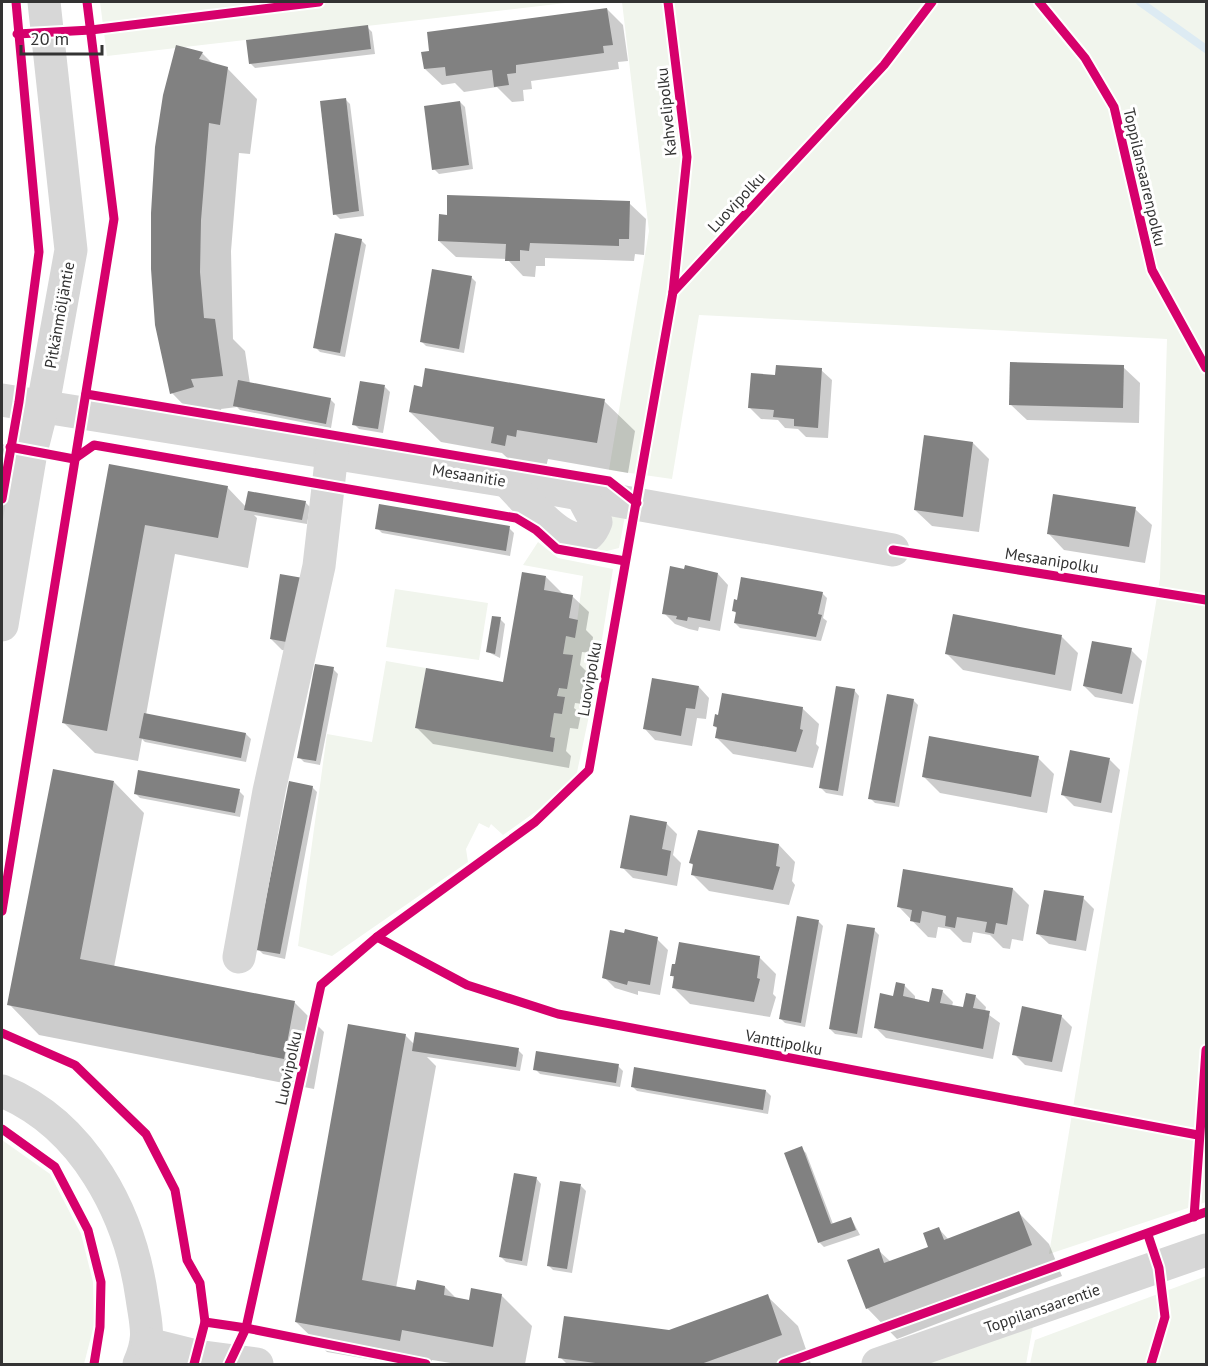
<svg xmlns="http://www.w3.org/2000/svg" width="1208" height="1366" viewBox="0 0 1208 1366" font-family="'PT Sans',sans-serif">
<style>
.green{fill:#f1f5ed}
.shadow{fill:#0003}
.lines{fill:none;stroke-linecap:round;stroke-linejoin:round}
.stream{stroke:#ddebf3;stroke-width:8}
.building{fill:#818181}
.minor{stroke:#d7d7d7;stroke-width:33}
.cycleway-casing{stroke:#fff;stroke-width:13}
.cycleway{stroke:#d6006c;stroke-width:9}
.labels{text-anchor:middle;stroke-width:6;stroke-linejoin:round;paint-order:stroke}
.street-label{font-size:16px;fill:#333;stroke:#fff}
</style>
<rect width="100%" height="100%" fill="#fff"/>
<!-- green -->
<g class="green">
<path d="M100,2h474l-467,54z"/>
<path d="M622,2h584v1200l-157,52 111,-676 7,-239 -468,-24 -27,164 -63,-9 40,-239z"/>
<path d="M604,515l21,1 -6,32 -12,3 -24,-4z"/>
<path d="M538,542l20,16 55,11 -20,128 -17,80 -35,31 -38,27 -12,-11 -2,4 -10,-5 -13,26 2,13 -136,94 -34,-10 29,-212 45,8 14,-81 40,7 -10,60 137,24 2,-14 -5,-1 4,-24 8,1 3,-17 -8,-1 15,-41 -9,-1 3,-18 9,1 8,-61 -60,-11z"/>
<path d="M395,589l93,14 -9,57 -93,-13z"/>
<path d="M2,1140l48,34 31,60 12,48 1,43 -10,39h-82z"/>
<path d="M1206,1276v88h-176l5,-24z"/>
<path d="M1034,1320l-8,44h-112z"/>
</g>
<!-- shadow -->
<g class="shadow">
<path d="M607,9l16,16 5,36 -10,1 1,7 -88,12 1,8 -9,1 1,11 -12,1 -15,-15 -33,5 -9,-9 -13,2 -17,-16 6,-17z"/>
<path d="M367,27l5,5 3,22 -120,14 -5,-5z"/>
<path d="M202,53l11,11 14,4 30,31 -7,55 -11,-1 -8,98 2,88 12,12 5,33 80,15 5,5 -4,24 -91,-18 -3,-3 -16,2 2,8 -21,7 -30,-31 -7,-298z"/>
<path d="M345,99l5,5 14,112 -24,3 -5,-5z"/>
<path d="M460,102l5,5 8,62 -34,5 -5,-5z"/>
<path d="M629,203l17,16 -2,36 -9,-1 -1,7 -89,-3v8h-9l-1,11 -12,-1 -16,-17 -51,-2 -17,-16z"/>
<path d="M361,240l5,5 -21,112 -25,-5 -5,-5z"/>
<path d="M471,277l5,5 -12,71 -38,-7 -5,-5z"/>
<path d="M1123,367l17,16 -1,40 -112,-3 -17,-16z"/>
<path d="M821,370l11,10 -4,58 -22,-1 -8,-8 -13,-1 -7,-8 -17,-1 -11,-11 26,-31z"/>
<path d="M385,387l5,5 -7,41 -24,-4 -5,-5z"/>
<path d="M423,388l181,13 31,30 -7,42 -80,-14 -2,8 -9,-2 -2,11 -12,-3 -21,-20 -61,-11 -31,-30z"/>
<path d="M2,443l29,30 -29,110z"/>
<path d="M973,443l16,16 -10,73 -47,-6 -17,-16z"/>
<path d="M111,466l116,21 19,20 59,-5 5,5 -3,17 -53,-9 3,3 -9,50 -73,-14 -29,161 100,19 5,5 -5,23 -101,-20 -3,-3 -4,22 -43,-8 -31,-30z"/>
<path d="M1135,509l17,16 -7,38 -81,-13 -16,-17z"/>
<path d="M377,528h132l5,5 -4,23 -128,-23z"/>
<path d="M718,574l10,11 -8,46 -21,-4 -1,4 -9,-2 -14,-5 -11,-11z"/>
<path d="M546,577l17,17 9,2 17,16 -3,18 7,7 -2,16 -9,-1 -2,13 8,8 -5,31 -8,-1 -1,5 7,6 -3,15 -8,-1 -4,23 5,5 -2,12 -136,-24 -16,-16 87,-45z"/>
<path d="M302,579l1,74 -21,-3 -11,-11z"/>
<path d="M822,593l5,5 -4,20 4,3 -6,20 -81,-13 -5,-5 2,-9 -3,-3 5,-10z"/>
<path d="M500,619l5,5 -5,34 -12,-6z"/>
<path d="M1062,637l16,16 -7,38 -108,-21 -16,-16z"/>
<path d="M1131,650l11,11 -9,43 -38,-7 -11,-11z"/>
<path d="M333,669l5,5 -18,91 -16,-3 -5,-5z"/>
<path d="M699,687l10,11 -3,21 -9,-1 -5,28 -37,-6 -10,-11z"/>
<path d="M854,690l5,6 -16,100 -17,-3 -5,-5z"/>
<path d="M913,700l5,5 -19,102 -24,-4 -5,-5z"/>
<path d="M802,708l17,16 -3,20 3,3 -6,21 -80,-14 -17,-17 2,-8 -4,-3z"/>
<path d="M1038,758l16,16 -7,39 -107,-20 -17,-17z"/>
<path d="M1110,760l10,10 -8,43 -38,-7 -11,-11z"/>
<path d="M114,782l30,31 -30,154 180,35 30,30 -10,57 -275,-54 -30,-31z"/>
<path d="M312,787l5,5 -32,167 -22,-5 -5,-5z"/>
<path d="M239,791l5,5 -4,21 -100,-19 -5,-5z"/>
<path d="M666,823l11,11 -4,21 8,8 -4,23 -44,-8 -11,-11z"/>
<path d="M779,845l16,17 -3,19 3,4 -6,20 -80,-14 -16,-16 1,-9 -3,-3z"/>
<path d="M1013,889l16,16 -6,36 -11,-2 -2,10 -7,-1 -13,-13 -17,-3 -2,11 -8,-1 -13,-13 -12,-2 -2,11 -8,-1 -29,-30z"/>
<path d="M1083,898l11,11 -8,42 -37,-7 -11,-10z"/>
<path d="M818,921l5,5 -18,101 -20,-4 -5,-5z"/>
<path d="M874,930l5,5 -17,103 -27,-4 -5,-5z"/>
<path d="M657,939l11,11 -8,45 -22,-4v4l-23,-7 -11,-11z"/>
<path d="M760,958l16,16 -3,20 3,3 -6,20 -80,-13 -17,-17 2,-8 -4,-4z"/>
<path d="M904,985l11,11v4l15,3 12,-12 11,11 -1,4 12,3 11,-13 11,11 -1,5 15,11 -7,36 -107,-21 -11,-11z"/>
<path d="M1061,1016l11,11 -10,45 -37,-7 -11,-11z"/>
<path d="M405,1035l10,10 103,5 5,5 -3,16 -93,-14 9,9 -40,222 21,4 28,-5 12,12 13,2 31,-6 31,31 -7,38h-68l-25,-4 -1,4h-34l-70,-12 -31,-30z"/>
<path d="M618,1066l5,5 -3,16 -80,-13 -5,-5z"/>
<path d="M632,1086l134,5 5,5 -3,18 -131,-23z"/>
<path d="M801,1148l5,5 27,71 18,-6 9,17 -36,12 -5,-5z"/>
<path d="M536,1178l5,6 -14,82 -21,-4 -5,-5z"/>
<path d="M581,1186l5,5 -14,82 -19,-3 -5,-5z"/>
<path d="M1019,1213l30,31 13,32 -165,63 -30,-31 11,-58 13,12 39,-15 9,-18 10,11z"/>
<path d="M767,1296l31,30 13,38h-244l-7,-7 109,-25z"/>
</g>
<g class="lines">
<!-- stream -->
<path class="stream" d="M1140,2l66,47"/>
</g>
<!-- building -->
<g class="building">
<path d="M607,8l6,37 -10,1 1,7 -88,12v8l-9,1 2,11 -15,2 -2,-17 -46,6 -1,-9 -21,2 -3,-17 8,-1 -2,-19z"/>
<path d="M368,25l3,24 -122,15 -3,-24z"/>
<path d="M176,45l27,7 -4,7 29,8 -8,58 -11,-2 -8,97 -1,52 4,46 11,1 8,57 -32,3 3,8 -24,7 -15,-69 -4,-56v-56l4,-66 8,-52z"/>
<path d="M346,98l13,113 -26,4 -13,-114z"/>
<path d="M460,101l9,64 -37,5 -8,-64z"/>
<path d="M447,195l183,6 -1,38h-10v7l-89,-3 -1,8 -9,-1v11h-15l1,-17 -68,-3 1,-27 8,1z"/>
<path d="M335,233l27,6 -22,114 -27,-5z"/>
<path d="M432,269l40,7 -13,73 -39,-7z"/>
<path d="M1010,362l114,3 -1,43 -114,-3z"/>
<path d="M776,365l46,3 -4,60 -24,-2v-7l-21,-2 1,-7 -26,-2 3,-35 24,2z"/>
<path d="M425,368l180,31 -8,44 -80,-13 -1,7 -9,-2 -2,11 -14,-3 3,-16 -85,-15 5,-27 8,2z"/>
<path d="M238,380l93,18 -5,26 -93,-18z"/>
<path d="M360,381l25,4 -7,44 -26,-4z"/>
<path d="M924,435l49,7 -10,75 -49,-7z"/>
<path d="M109,464l119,22 -10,52 -73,-13 -38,206 -45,-8z"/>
<path d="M248,491l58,10 -4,19 -58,-10z"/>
<path d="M1053,494l83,13 -7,40 -82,-13z"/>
<path d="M379,504l131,22 -4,25 -131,-22z"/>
<path d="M685,565l33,8 -8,48 -22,-4 -1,4 -11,-2 1,-3 -15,-2 8,-48 14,3z"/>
<path d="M522,572l24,4 -2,14 29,5 -4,23 9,2 -3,18 -9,-2 -3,18 10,1 -6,34 -8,-1 -2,8 8,1 -3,17 -8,-1 -4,24 5,1 -2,14 -138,-24 11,-60 77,14z"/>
<path d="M280,574l23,4 -11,65 -22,-4z"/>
<path d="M741,577l82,15 -5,22 4,1 -6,22 -82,-14 2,-11 -4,-1 2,-12 3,1z"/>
<path d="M953,614l109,21 -7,40 -110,-21z"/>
<path d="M492,616l9,1 -6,37 -9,-2z"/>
<path d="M1092,641l40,7 -10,46 -39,-8z"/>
<path d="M315,664l19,3 -18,94 -19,-3z"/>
<path d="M652,678l47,8 -4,23 -9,-1 -5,28 -38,-7z"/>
<path d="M836,686l19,3 -17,102 -19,-3z"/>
<path d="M722,693l81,14 -3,22 3,1 -7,22 -81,-14 2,-11 -4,-1 2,-12 3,1z"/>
<path d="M887,694l27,5 -19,104 -27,-4z"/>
<path d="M144,713l102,20 -5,25 -102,-20z"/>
<path d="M929,736l110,20 -8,41 -109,-20z"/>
<path d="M1070,750l40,8 -9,45 -40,-8z"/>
<path d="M53,769l61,12 -34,178 215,42 -11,58 -277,-54z"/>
<path d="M138,770l102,19 -5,24 -101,-19z"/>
<path d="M289,781l24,5 -33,168 -24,-4z"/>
<path d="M630,815l37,7 -5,27 9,2 -4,25 -47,-8z"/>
<path d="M698,830l81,14 -3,22 4,1 -7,23 -82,-15 2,-11 -4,-1z"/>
<path d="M903,869l110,19 -6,37 -11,-2 -2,11 -9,-2 2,-10 -30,-5 -2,11 -10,-2 1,-10 -24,-5 -2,12 -10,-2 2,-11 -15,-3z"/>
<path d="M1044,890l40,6 -8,45 -40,-7z"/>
<path d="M797,916l22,4 -18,103 -22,-4z"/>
<path d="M847,924l28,4 -18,106 -28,-5z"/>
<path d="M625,929l33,8 -8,48 -22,-4 -1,4 -25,-7 8,-48 14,3z"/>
<path d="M679,942l81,14 -3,22 3,1 -6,23 -82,-14 2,-12h-4l2,-12h3z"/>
<path d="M896,982l9,2 -2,12 26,6 3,-14 11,2 -3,13 23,4 3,-14 10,2 -3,13 17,3 -7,38 -109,-21 6,-35 13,3z"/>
<path d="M1022,1006l40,9 -10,47 -40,-7z"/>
<path d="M348,1024l58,10 -44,246 53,10 2,-10 28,6 -1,9 25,5 2,-12 31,6 -9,53 -91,-17 -2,11 -105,-19z"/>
<path d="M415,1032l104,16 -3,19 -104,-16z"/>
<path d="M536,1051l83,13 -3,19 -83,-13z"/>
<path d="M634,1067l132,23 -3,20 -132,-23z"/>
<path d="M802,1146l29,78 20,-7 5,13 -38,13 -34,-90z"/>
<path d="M514,1173l23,4 -15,84 -23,-4z"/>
<path d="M560,1181l21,3 -14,85 -20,-3z"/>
<path d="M1019,1211l13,34 -166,64 -19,-49 32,-12 5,15 44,-16 -5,-14 16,-6 5,13z"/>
<path d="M768,1294l14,41 -81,29h-98l-45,-6 6,-42 105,14z"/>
</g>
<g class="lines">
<!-- minor -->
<g class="minor">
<path d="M2,400l505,81 386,69"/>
<path d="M507,481c19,18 71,89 89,41l-15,-28"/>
<path d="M2,625l29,-173 12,-47 28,-155 -27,-248"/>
<path d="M239,957l30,-166 50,-225 13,-113"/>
<path d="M2,1091c82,34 128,122 140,207 4,28 9,39 -3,66"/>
<path d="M148,1344l48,12 61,8"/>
<path d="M878,1364l328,-114"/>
</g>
<defs>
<g id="cycleway">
<path d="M668,2l19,155 -14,135"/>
<path d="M1039,2l46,56 29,49 38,163 54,98"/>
<path d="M17,34l74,-4 228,-28"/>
<path d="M86,394l523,87 28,22"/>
<path d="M10,447l64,12 20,-14 422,73 20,12 21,19 68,12"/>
<path d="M2,499l17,-97 20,-150 -23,-250"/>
<path d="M893,550l313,50"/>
<path d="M2,911l112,-692 -27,-217"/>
<path d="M377,937l90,48 91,29 640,121"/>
<path d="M2,1033l73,32 71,69 29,56 12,70 13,23 5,39 -11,42"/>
<path d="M2,1129l53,38 33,63 13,52 -1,45 -6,37"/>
<path d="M1194,1217l12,-167"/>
<path d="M1148,1235l11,33 6,49 -14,47"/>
<path d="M205,1322l41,6 180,36"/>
<path d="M229,1364l17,-36 75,-343 56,-48 158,-115 54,-52 84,-478 211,-227 48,-63"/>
<path d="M783,1364l423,-152"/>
</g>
</defs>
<!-- cycleway casing -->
<use href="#cycleway" class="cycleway-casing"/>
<!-- cycleway -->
<use href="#cycleway" class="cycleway"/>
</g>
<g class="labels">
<!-- street labels -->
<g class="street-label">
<text transform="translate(666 112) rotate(-96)" y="6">Kahvelipolku</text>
<text transform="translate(1145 177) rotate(77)" y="6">Toppilansaarenpolku</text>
<text transform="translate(736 202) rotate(-47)" y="6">Luovipolku</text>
<text transform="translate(59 315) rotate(-80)" y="6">Pitkänmöljäntie</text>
<text transform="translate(469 475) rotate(9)" y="6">Mesaanitie</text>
<text transform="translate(1052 560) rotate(9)" y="6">Mesaanipolku</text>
<text transform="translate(589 679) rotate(-80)" y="6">Luovipolku</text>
<text transform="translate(784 1042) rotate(11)" y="6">Vanttipolku</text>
<text transform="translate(288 1068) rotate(-78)" y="6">Luovipolku</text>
<text transform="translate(1042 1308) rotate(-19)" y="6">Toppilansaarentie</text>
</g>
</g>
<!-- border -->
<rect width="1208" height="1366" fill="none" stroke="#333333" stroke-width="6"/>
<!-- scale -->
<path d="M21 45v9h81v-9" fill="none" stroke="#333333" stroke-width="3"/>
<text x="30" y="45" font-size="18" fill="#333333" stroke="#ffffff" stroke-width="4.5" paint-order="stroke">20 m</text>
</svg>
